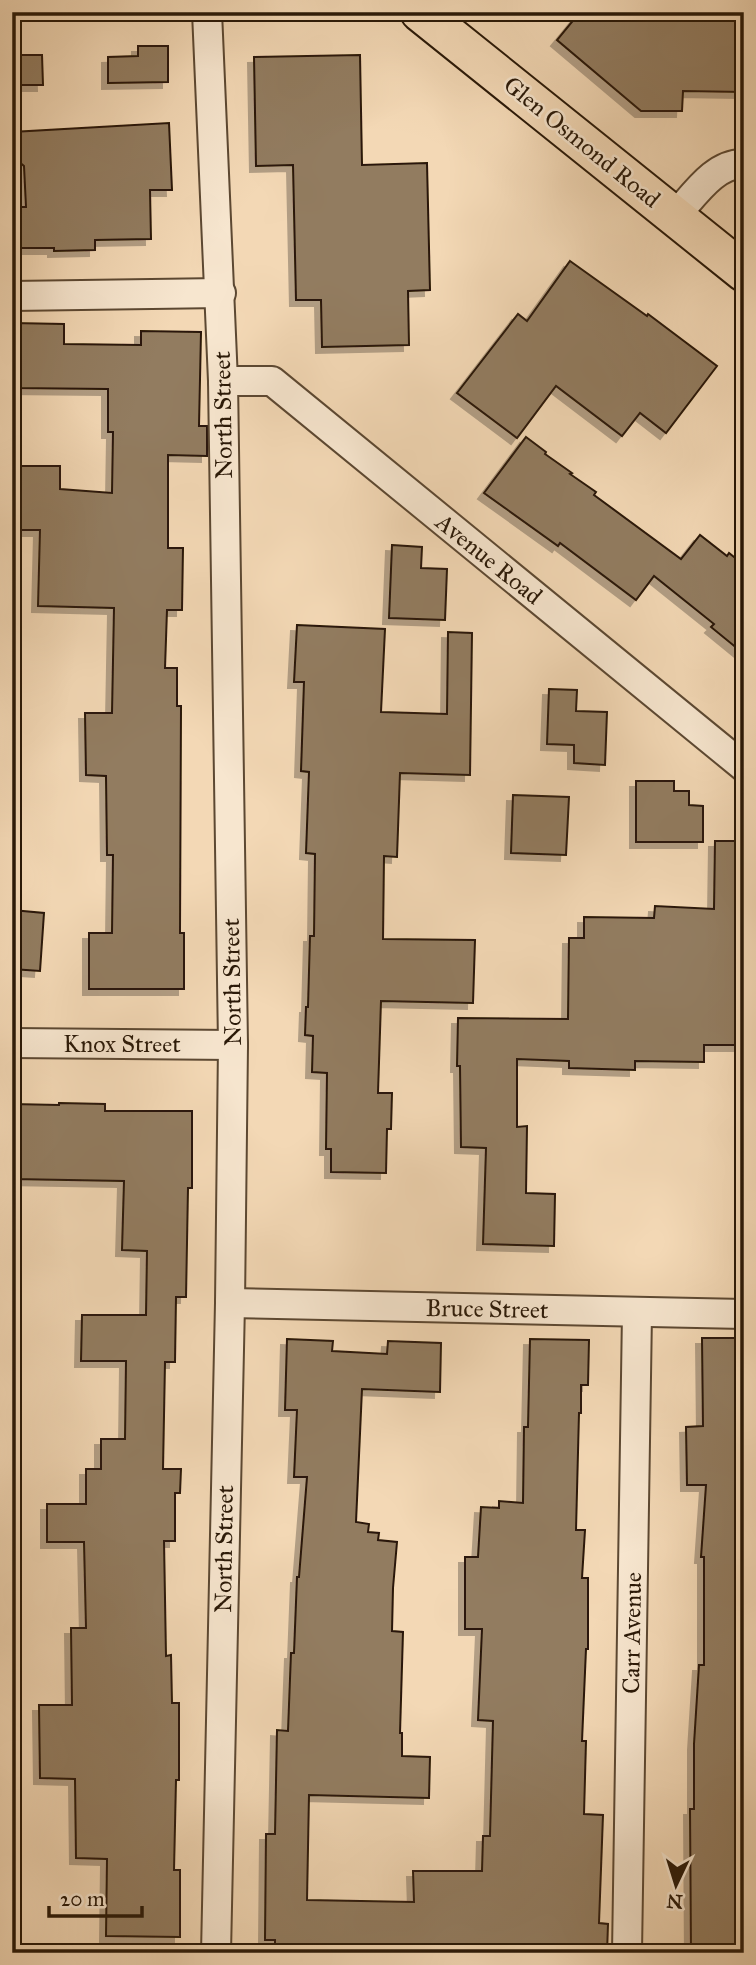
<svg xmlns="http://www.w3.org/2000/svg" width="756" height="1965" viewBox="0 0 756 1965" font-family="'IM FELL Great Primer',serif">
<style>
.building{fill:#927c61;stroke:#291807;stroke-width:2;filter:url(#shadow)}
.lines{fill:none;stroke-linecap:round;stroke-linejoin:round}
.street-casing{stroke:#5c4832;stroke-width:32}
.highway-casing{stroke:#291807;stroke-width:42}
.street{stroke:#f7e6cf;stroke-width:28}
.highway{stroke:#f3d8b5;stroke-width:38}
.labels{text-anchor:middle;stroke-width:5;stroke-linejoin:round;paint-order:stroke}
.street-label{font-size:24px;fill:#291807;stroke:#f7e6cf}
</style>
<defs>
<filter id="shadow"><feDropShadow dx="-6" dy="6" stdDeviation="0" flood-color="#0004"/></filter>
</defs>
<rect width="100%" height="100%" fill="#f3d8b5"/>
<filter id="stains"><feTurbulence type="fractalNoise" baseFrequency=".00286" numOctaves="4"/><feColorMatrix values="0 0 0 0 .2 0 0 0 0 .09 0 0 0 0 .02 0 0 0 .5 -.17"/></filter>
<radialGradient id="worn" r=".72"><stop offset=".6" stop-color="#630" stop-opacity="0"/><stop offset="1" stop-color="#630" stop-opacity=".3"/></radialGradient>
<!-- building -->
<g class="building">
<path d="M580,12h164v80l-61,-1 -1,20h-41l-84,-71z"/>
<path d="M138,46h30v36l-60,1v-26l30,-1z"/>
<path d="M12,55h30l1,30h-31z"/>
<path d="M360,55l2,110 65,-2 3,127 -22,1 1,54 -87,2 -1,-47h-25l-3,-135 -37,1 -2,-109z"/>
<path d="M169,123l3,67h-22l1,49 -56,1v10l-41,1v-3h-42v-41h14l-2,-41 -12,-10v-24z"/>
<path d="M570,261l77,55 1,-2 69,52 -51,67 -26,-20 -18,23 -66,-50 -39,52 -60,-45 61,-79 9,7z"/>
<path d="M12,323l52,1v20l77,1v-14l60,1 -2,94h8v30l-39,-1v93h15l-1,62h-15l-2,58h12v38h4l-1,227h4v56h-95v-56h23l1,-78h-6l-1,-79 -20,-1 -1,-62h27l2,-105 -76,-2 2,-76h-28v-64h48v23l52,4 1,-61h-5v-43l-96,-1z"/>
<path d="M526,437l20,15 -1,2 27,19 -2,1 26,18 -2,3 87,64 19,-24 27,21 2,-3 15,12v89l-33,-27 3,-3 -60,-48 -18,24 -76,-57 -2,3 -74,-53z"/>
<path d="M392,545l30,2 -1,21 26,1 -2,51 -56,-2z"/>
<path d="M297,625l88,4 -4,83 66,2 1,-82 24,1 -2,142 -70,-2 -3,84 -13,-1 -1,83 92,1 -2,63 -92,-2 -3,92h14l-1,36h-4l-1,44 -55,-1v-23h-5l1,-76 -15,-1 1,-36 -8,-1 1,-28h2l2,-71h4l1,-82 -9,-1 3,-81 -8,-1 3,-89h-10z"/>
<path d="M549,689l28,1 -1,21 31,1 -2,53 -31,-2v-18l-27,-1z"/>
<path d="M636,781h38v10h15v14l14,1v36h-67z"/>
<path d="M513,795l56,2 -3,58 -55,-2z"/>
<path d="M715,841h29v204h-40v17l-69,-1v9l-66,-2v-7l-52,-2v68l10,-1 -1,67 29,1 -1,52 -71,-2 3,-96 -25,-1 -1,-81h-3l1,-48 110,1 1,-81h15v-21l70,1 1,-12 59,3z"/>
<path d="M12,910l32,3 -4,58 -28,-2z"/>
<path d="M59,1103l46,1v7h87v77h-4l-2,109h-10l-1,65h-10l-2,107h18l-1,24h-5v48h-11l2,115 5,-1 1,48h7v77h-3l-2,90h6v67l-74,-1 1,-77 -31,-1 -1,-79 -35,-1 -1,-73h33l-1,-77h15l-2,-86h-37v-38h39v-35h15v-30h24l1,-78h-45l1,-46h64l1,-64 -25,-1 2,-69 -112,-2v-75l47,1z"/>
<path d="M702,1338h38v18h4v351l-2,30h2v60h-2l1,130 -1,26h-51l-1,-144h4v-65l5,-79h5v-108h-3l5,-72h-19l-1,-58 17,-1z"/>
<path d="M287,1339l46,2 -1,10 55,3 1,-13 53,2 -1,49 -78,-3 -6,133 13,2 -1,8 11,1 -1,7 19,2 -4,46 -1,43 11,1 -3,101h2v23l28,1 -1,41 -120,-3 -2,105 107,2 -1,-31h69l1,-35h7l3,-115 -15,-1 4,-91h-17v-72h13l3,-50 18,1v-7l24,2 1,-76h4l2,-88 59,1 -1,45h-7v28h-2l-3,117h9l-3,48h6v71h-2l-4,92h4l-2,73 19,1 -4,108 9,1 -1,29h-332v-13h-10l1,-106h9l2,-104 11,1 3,-78h3l3,-76h2l8,-100h-13l3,-67h-12z"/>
</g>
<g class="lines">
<defs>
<g id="street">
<path d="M207,12l16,369 10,664 -3,258 -14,650"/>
<path d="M675,216c18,-19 40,-54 69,-52"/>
<path d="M12,296l209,-3"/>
<path d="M223,381h49l472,386"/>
<path d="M12,1043l221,2"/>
<path d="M230,1303l514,11"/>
<path d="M627,1953l10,-640"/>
</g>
<path id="highway" d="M420,12l324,260"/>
</defs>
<!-- street casing -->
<use href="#street" class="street-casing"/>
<!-- highway casing -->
<use href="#highway" class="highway-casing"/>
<!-- street -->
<use href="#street" class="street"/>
<!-- highway -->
<use href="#highway" class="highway"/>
</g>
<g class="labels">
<!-- street labels -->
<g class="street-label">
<text transform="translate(582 142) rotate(39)" y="8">Glen Osmond Road</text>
<text transform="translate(223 415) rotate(-91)" y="8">North Street</text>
<text transform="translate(489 559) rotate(39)" y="8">Avenue Road</text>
<text transform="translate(232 982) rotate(-91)" y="8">North Street</text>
<text x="122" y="1052">Knox Street</text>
<text transform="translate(487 1309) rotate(1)" y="8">Bruce Street</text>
<text transform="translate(224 1549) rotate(-89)" y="8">North Street</text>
<text transform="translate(632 1633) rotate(-89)" y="8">Carr Avenue</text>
</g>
</g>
<!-- margin -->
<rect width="756" height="1965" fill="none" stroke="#f3d8b5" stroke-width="42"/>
<rect x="14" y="14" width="728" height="1937" fill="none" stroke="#291807" stroke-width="3.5"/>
<rect x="21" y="21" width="714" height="1923" fill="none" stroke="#291807" stroke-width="2"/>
<!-- north arrow -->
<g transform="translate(676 1885) rotate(184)" stroke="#f7e6cf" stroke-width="5" paint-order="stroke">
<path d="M0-5L12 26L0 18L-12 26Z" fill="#291807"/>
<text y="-10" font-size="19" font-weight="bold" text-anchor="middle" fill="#291807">N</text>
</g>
<!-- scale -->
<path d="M49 1906v10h93v-10" fill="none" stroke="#291807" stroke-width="3.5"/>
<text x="60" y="1906" font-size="21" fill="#291807" stroke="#f7e6cf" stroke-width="5" paint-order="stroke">20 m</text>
<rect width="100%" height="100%" filter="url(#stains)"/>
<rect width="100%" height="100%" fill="url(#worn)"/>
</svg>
